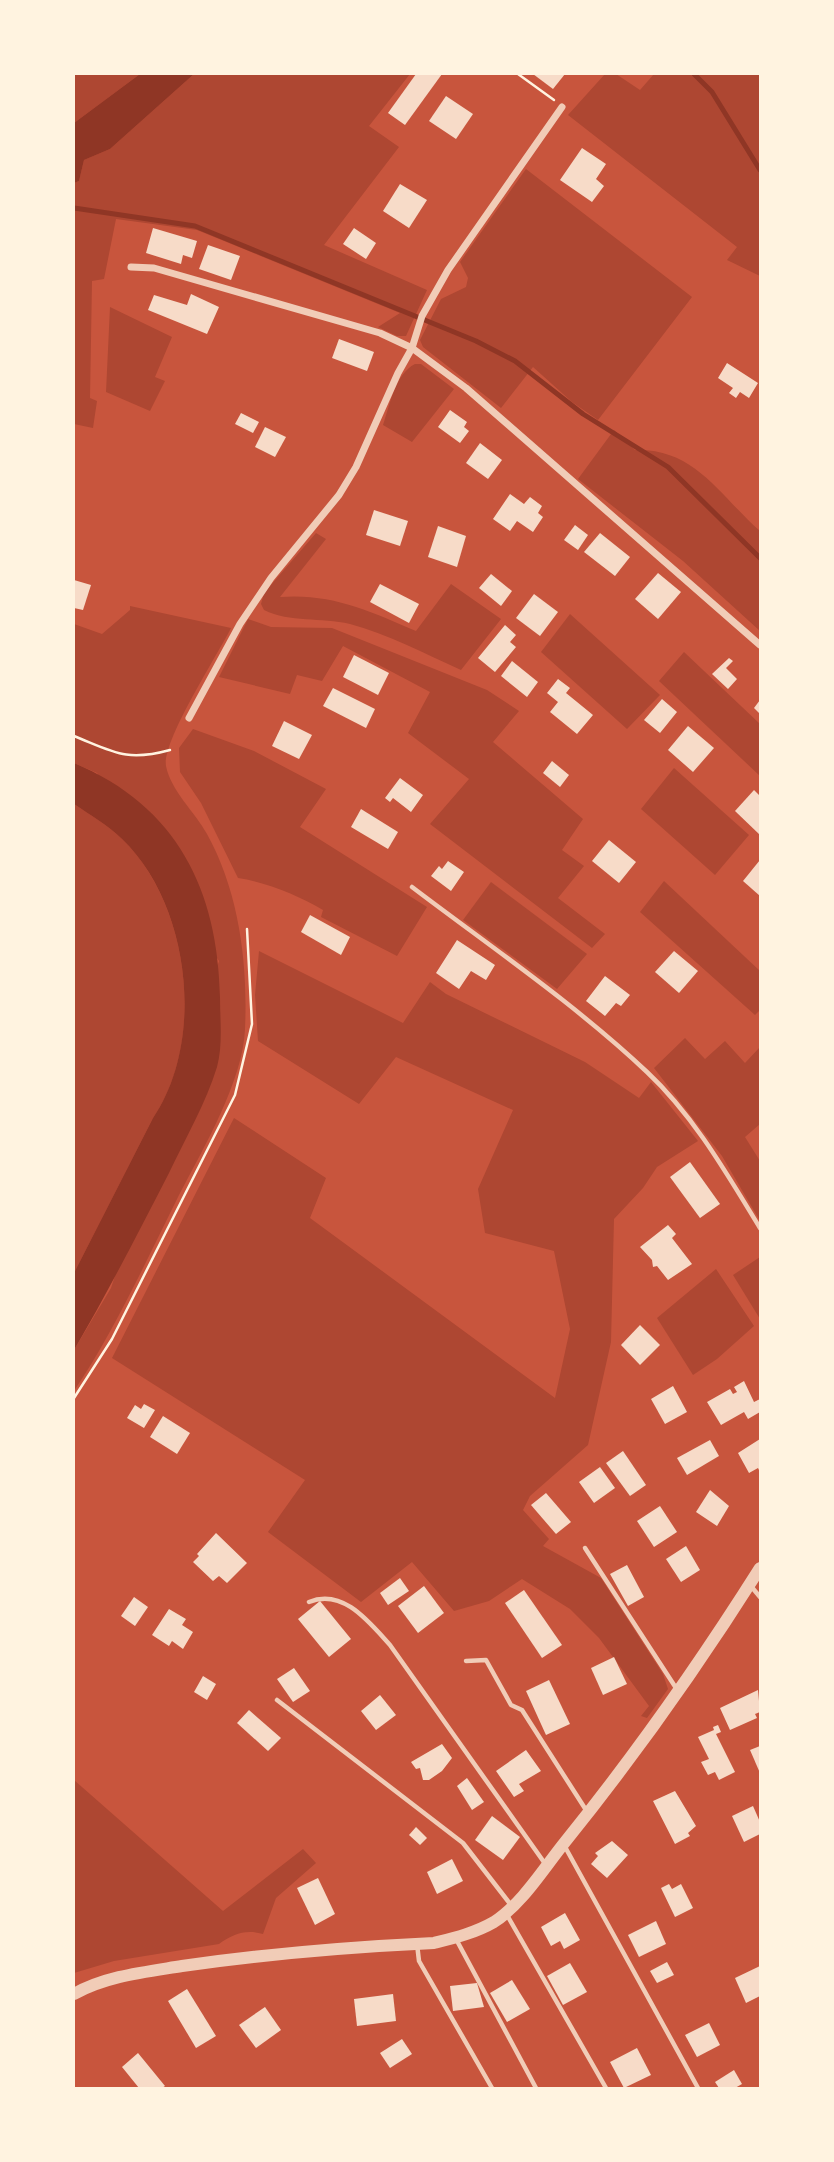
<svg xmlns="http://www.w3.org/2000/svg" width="834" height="2162" viewBox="0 0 834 2162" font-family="'Roboto Condensed',sans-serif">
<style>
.green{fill:#ae4732}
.water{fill:#8f3625}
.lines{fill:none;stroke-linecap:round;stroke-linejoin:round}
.stream{stroke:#8f3625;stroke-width:5}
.building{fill:#f7dbc8}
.path{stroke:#fff3e0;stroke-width:2.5}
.service{stroke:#f1ccb7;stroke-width:4.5}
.minor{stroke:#f1ccb7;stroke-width:7}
.tertiary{stroke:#f1ccb7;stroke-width:12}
</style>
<rect width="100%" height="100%" fill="#c8553d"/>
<!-- green -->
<g class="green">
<path d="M74,74h66l-66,49z"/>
<path d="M194,74h216l-41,52 30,21 -75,98 103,45 -21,46h-9l-19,-9 22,-14 -203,-83 -81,-11 -12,60 -12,2 -2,117 7,3 -4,27 -19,-4v-241l5,-2 5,-21 26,-11z"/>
<path d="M605,74h11l24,16 14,-16h106v202l-33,-16 10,-13 -169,-132z"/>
<path d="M526,169l166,128 -94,123 -26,-18 -39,-35 -32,41 -78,-61 -3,-7 21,-41 25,-12 2,-9 -8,-16z"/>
<path d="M110,307l62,30 -17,40 10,4 -15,30 -44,-19z"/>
<path d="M415,364h6l33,25 -42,53 -29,-17c7,-20 12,-51 32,-61z"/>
<path d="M614,430l21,20c60,-2 84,45 125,81v100l-77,-70 -105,-82z"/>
<path d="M316,533l10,6 -46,58c51,-4 90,14 136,34l35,-47 50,35 -40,51c-36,-16 -73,-36 -111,-46 -29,-7 -60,-1 -86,-14l-3,-6 3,-11z"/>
<path d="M130,606l101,22c-14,28 -69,113 -65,138 5,25 29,46 41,68 32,58 41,129 38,195 -2,52 -42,120 -66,166 -33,66 -64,135 -105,196v-41l37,-62 108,-327 -122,-188 -23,-10v-139l28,10 28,-24z"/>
<path d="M570,614l90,81 -33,34 -86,-77z"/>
<path d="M248,619l23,8 61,1 155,62 32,21 -26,31 90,77 -21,31 22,16 -26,32 47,36 -13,14 -162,-124 39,-45 -61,-46 22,-41 -87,-46 -21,35 -25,-6 -7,19 -71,-17z"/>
<path d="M684,652l76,72v52l-101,-95z"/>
<path d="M193,729l61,22 72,38 -26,38 127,80 -30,49 -76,-39 2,-7c-25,-15 -57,-28 -85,-32l-37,-75 -21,-31 -1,-24z"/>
<path d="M674,768l75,67 -34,40 -74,-66z"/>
<path d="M74,804c16,11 34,21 48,35 68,65 84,202 31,279l-79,155z"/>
<path d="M664,881l96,90v39l-5,5 -115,-103z"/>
<path d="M491,882l96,72 -30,35 -94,-69z"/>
<path d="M259,951l144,72 27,-41 16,12 139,68 54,36 12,-16 47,59 -41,26 -14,21 -29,31 -3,123 -23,103 -58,51 -7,14 26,29 -6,7 58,32 62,96 5,15 -21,29 -6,-2 8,-10 -50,-68 -29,-29 -48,-30 -33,22 -35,10 -42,-49 -51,40 -93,-70 37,-52 -193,-122 122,-240 92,60 -16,40 245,180 15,-69 -16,-78 -69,-18 -7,-44 35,-79 -117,-53 -37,47 -101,-63 -3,-46z"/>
<path d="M685,1038l20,21 20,-18 20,22 15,-16v77l-15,13 15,24v60l-38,-65 -68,-88z"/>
<path d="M760,1257v62l-27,-44z"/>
<path d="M716,1269l38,57 -37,33 -24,16 -36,-57z"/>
<path d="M74,1780l149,131 80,-62 13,14 -40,35 -13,36c-17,-5 -30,0 -44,10l-105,17 -40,12z"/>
</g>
<!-- water -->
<g class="water">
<path d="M140,74h54l-84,75 -26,11 -5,21 -5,2v-60z"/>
<path d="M74,763c103,43 144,127 146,235 0,22 3,47 -3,69 -11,36 -32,72 -48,106 -31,60 -61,119 -95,177v-77l79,-155c53,-78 37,-214 -31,-279 -14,-14 -32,-24 -48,-35z"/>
</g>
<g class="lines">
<!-- stream -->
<g class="stream">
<path d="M694,74l18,18 48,78"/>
<path d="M74,208l121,18 281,115 39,20 68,53 85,53 92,91"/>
</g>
</g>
<!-- building -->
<g class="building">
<path d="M416,74h26l-37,51 -17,-12z"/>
<path d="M533,74h32l-12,15z"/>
<path d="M446,96l27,18 -17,25 -27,-18z"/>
<path d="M582,148l24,16 -10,15 8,7 -12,16 -32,-22z"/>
<path d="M400,184l27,16 -18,28 -26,-17z"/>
<path d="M153,228l44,13 -5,17 -9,-3 -2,9 -35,-11z"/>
<path d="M354,228l22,15 -10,16 -23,-15z"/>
<path d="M208,245l32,11 -9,24 -32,-11z"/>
<path d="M191,294l28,13 -12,27 -59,-24 6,-15 33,10z"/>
<path d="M339,339l35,13 -7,19 -35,-13z"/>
<path d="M727,363l31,20 -9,15 -9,-6 -4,6 -7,-5 4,-5 -15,-10z"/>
<path d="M450,410l17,12 -3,5 5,4 -9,12 -22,-16z"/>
<path d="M241,413l18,9 -6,11 -18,-9z"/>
<path d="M265,427l21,10 -11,20 -20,-10z"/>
<path d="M480,443l22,17 -14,19 -22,-16z"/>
<path d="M510,494l14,10 6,-7 12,9 -4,7 5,4 -10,15 -16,-11 -7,10 -17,-12z"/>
<path d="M374,510l34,11 -8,25 -34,-11z"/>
<path d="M575,525l13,10 -10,15 -14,-10z"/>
<path d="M438,526l28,10 -9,31 -29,-10z"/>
<path d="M600,533l30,24 -15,19 -31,-24z"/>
<path d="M658,573l23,19 -23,27 -23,-20z"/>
<path d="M491,574l21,17 -11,15 -22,-18z"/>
<path d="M74,580l17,5 -8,25 -9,-2z"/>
<path d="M380,584l39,20 -10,19 -39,-21z"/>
<path d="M534,594l24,18 -18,24 -24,-18z"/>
<path d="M505,625l11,10 -6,7 6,5 -21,25 -17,-14z"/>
<path d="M354,655l35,18 -11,22 -35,-18z"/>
<path d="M729,658l4,3 -7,7 11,11 -9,10 -16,-15z"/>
<path d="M512,661l26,21 -11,15 -26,-21z"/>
<path d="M558,679l12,9 -4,5 27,22 -16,19 -27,-22 8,-10 -11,-9z"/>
<path d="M333,688l42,21 -9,19 -43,-22z"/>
<path d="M662,699l15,13 -17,21 -16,-13z"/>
<path d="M760,700v14l-6,-6z"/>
<path d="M284,721l28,14 -13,24 -27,-13z"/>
<path d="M688,726l26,22 -21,24 -25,-22z"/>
<path d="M552,761l17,14 -9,12 -17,-14z"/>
<path d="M400,778l23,17 -12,17 -18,-14 -3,4 -5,-4z"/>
<path d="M754,790l6,6v39l-25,-24z"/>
<path d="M361,809l37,23 -10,17 -37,-22z"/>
<path d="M609,840l27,22 -17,21 -27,-22z"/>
<path d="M760,860v36l-17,-15z"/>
<path d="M448,861l16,11 -13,19 -20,-15 8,-10 3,3z"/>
<path d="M310,915l40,22 -9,18 -40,-23z"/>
<path d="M457,940l38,25 -9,15 -15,-9 -12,18 -23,-16z"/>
<path d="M674,951l24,20 -19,22 -24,-21z"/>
<path d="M605,976l25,19 -9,11 -5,-3 -11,13 -19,-15z"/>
<path d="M690,1162l30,42 -20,14 -30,-41z"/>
<path d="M668,1225l8,9 -4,4 20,26 -24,16 -11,-14 -4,1 -1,-7 -12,-13z"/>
<path d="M640,1325l20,20 -20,20 -19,-20z"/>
<path d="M744,1381l10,21 6,-3v13l-12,7 -4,-7 -23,13 -14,-23 23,-13 3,5 4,-2 -3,-5z"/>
<path d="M673,1386l14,26 -22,12 -14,-25z"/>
<path d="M144,1404l11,6 -11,18 -17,-10 8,-13 6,4z"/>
<path d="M163,1416l27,17 -13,21 -27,-17z"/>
<path d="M760,1439v33l-2,-4 -9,5 -11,-20z"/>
<path d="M710,1440l9,16 -32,19 -10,-17z"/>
<path d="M623,1451l23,34 -16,11 -24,-33z"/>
<path d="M600,1467l15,21 -21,15 -15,-21z"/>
<path d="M710,1490l19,16 -12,20 -21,-14z"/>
<path d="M546,1493l25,29 -15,12 -25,-29z"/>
<path d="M660,1506l17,26 -23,15 -17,-26z"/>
<path d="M216,1533l31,30 -20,20 -8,-7 -6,5 -20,-19 6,-6 -2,-2z"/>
<path d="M686,1546l14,24 -19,12 -15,-23z"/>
<path d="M627,1565l17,32 -16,9 -18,-32z"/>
<path d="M400,1578l9,13 -21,14 -8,-12z"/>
<path d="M424,1586l20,27 -26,20 -20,-27z"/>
<path d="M524,1590l38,55 -20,13 -37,-55z"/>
<path d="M134,1597l14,10 -13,19 -14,-10z"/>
<path d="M320,1601l31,38 -22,18 -31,-38z"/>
<path d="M169,1609l17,10 -4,6 11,7 -10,17 -11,-8 -3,5 -17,-11z"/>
<path d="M614,1657l13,27 -24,11 -12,-27z"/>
<path d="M294,1668l16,23 -17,11 -16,-23z"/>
<path d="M203,1676l13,8 -9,16 -13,-8z"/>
<path d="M549,1680l21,44 -24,11 -20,-44z"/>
<path d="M758,1690l2,22 -5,2 2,4 -27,12 -10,-22z"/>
<path d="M380,1695l16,20 -20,15 -15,-19z"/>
<path d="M249,1710l32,28 -13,13 -31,-28z"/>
<path d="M718,1725l3,7 -5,2 19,38 -16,8 -4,-8 -7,3 -7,-13 8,-3 -11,-22 16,-7 -1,-3z"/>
<path d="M442,1744l10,14 -10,13 -13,9h-6l-3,-12 -4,1 -5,-7z"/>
<path d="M760,1746v27l-10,-23z"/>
<path d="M526,1750l15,21 -22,13 5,7 -10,6 -18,-26z"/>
<path d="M467,1778l17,24 -12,8 -15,-24z"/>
<path d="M675,1791l21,35 -8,7 2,3 -15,8 -22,-43z"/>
<path d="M753,1806l7,16v12l-16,8 -12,-26z"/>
<path d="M492,1816l28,21 -17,23 -28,-20z"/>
<path d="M416,1827l11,11 -7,7 -11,-10z"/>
<path d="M612,1841l16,14 -21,23 -16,-14 7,-8 -3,-3z"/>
<path d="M452,1859l11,22 -26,13 -10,-22z"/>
<path d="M318,1878l17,36 -20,11 -18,-37z"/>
<path d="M669,1884l3,5 9,-5 12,24 -18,9 -14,-29z"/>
<path d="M565,1913l15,27 -16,9 -4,-8 -9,5 -10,-19z"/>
<path d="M656,1921l10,23 -27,13 -11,-22z"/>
<path d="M667,1962l7,13 -17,8 -7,-12z"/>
<path d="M570,1963l17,29 -24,13 -16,-29z"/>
<path d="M760,1966v30l-14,7 -11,-25z"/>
<path d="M512,1980l18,29 -23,13 -17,-29z"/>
<path d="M477,1983l7,24 -31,4 -3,-25z"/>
<path d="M187,1989l29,47 -20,12 -28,-47z"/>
<path d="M393,1994l3,27 -39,5 -3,-27z"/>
<path d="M265,2007l16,23 -25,18 -17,-23z"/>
<path d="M709,2023l11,22 -23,12 -12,-22z"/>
<path d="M402,2039l10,15 -22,14 -10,-15z"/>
<path d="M637,2048l14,27 -27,13 -14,-26z"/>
<path d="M138,2053l27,33 -3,2h-23l-17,-21z"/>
<path d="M734,2070l8,14 -7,4h-16l-4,-6z"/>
</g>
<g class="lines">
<!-- path -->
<g class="path">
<path d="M518,74l36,26"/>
<path d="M74,736c40,16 52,26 96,14"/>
<path d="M74,1398l38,-59 123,-244 17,-71 -5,-95"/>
</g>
<!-- service -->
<g class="service">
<path d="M412,887c79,60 163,117 235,185 47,44 80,102 113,156"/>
<path d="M585,1548l91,140"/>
<path d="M750,1585l10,12"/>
<path d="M309,1602c34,-14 60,20 81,43l156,220"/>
<path d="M466,1661l20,-1 25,45 11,5 64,100"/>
<path d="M277,1700l186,143 48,62"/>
<path d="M564,1845l134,243"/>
<path d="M507,1915l99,173"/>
<path d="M456,1939l80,149"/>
<path d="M417,1944l2,17 73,127"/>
</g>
<!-- minor -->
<g class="minor">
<path d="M131,267l23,1 226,65 32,15 54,40 294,257"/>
<path d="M189,718l51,-94 31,-46 68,-83 17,-28 42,-94 14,-25 10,-32 26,-46 114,-163"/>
</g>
<!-- tertiary -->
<path class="tertiary" d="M74,1994c32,-18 71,-22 108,-28 83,-12 168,-19 252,-23 20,-5 41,-10 60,-21 28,-18 50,-54 71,-80 71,-88 135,-179 195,-274"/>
</g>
<!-- border -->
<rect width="834" height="2162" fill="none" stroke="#fff3e0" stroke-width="150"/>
</svg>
